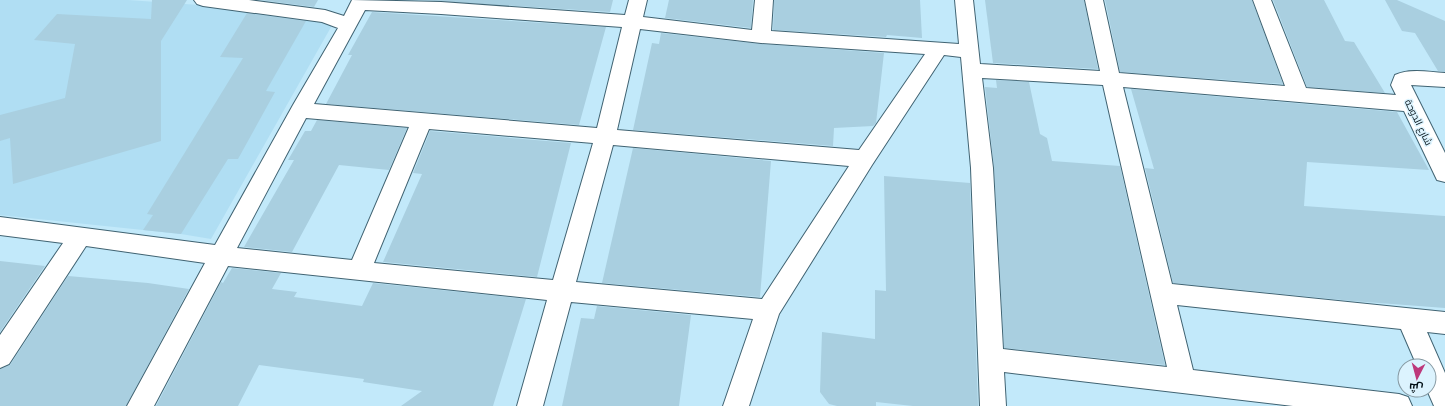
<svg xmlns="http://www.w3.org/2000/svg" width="1445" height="406" viewBox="0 0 1445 406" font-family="Quicksand,Cairo,sans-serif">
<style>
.built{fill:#b0def3}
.building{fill:#a9cfe0}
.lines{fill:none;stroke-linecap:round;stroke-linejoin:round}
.street-casing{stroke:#406372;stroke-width:2}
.street{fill:#fff;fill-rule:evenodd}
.labels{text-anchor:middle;stroke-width:3;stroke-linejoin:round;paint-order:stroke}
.street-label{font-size:10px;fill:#041117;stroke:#dcf3fe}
</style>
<rect width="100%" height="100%" fill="#c2e9fa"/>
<!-- built -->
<path class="built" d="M0,0h128l172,12 25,4 14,-3 -128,226 -30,-5 -181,-19z"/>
<!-- building -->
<g class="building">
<path d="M152,0h35l-26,41v100l-148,43 -3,-46 -10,3v-26l65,-17 10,-54 -41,-4 23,-26 94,5z"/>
<path d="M260,0h58l-4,7z"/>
<path d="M419,0h194l-3,12z"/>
<path d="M669,0h84l-2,28 -86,-10z"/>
<path d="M774,0h146l2,38 -35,-3 -1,2 -113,-7z"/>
<path d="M985,0h99l14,69 -105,-6z"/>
<path d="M1105,0h147l31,84 -163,-12z"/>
<path d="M1273,0h51l21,41 9,1 31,51 -78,-6z"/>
<path d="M1385,0h12l48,21v51l-7,-1 -23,-38 -13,-2z"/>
<path d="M372,12l234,15 -27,98 -253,-21 26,-49h-4z"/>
<path d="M247,13l59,8 -40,70 9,1 -37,67h-10l-47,75 -38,-4 10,-15 -6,-1 96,-156 -23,-1z"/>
<path d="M661,33l100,11 123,9 -8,70 -3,3 -39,2 -1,18 -200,-16 19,-87 7,1z"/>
<path d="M996,80l33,2 11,52 7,4 5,23 68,5 45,199 -161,-17 -10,-180 -9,-81 12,1z"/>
<path d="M1131,89l266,23 32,58 -122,-8 -3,44 141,10v92l-93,-7 -179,-18 -28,-115 9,1z"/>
<path d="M317,120l90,8 -18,42 -50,-5 -47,87 -48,-5 50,-87h-6l17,-29h6z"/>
<path d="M430,131l141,12 -34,134 -154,-15 39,-88 -9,-1z"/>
<path d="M633,148l138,13 -11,136 -158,-14z"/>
<path d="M884,176l86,7 8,223h-65l-37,-4v4h-39l-8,-2 -9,-12 2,-60 53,7v-49l11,1z"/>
<path d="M0,261l45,5 -45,66z"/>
<path d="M232,268l49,5 -9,16 25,3 -3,5 68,9 11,-23 153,16 -33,107h-92l21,-15 -59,-9 1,-3 -105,-14 -21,41h-82l65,-124 2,1z"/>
<path d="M68,276l80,7 41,6 -63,117h-126v-37l10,-4z"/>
<path d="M597,306l94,9 -12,91h-117l19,-88 13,1z"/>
</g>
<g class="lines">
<defs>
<path id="street" d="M194,0h55l76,10 19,6 8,-16 89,2 184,13 4,-15h18l-4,17 109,13 3,-30h18l-2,31 188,13 -4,-44h18l7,64 120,7 -15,-71h18l16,73 166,13 -32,-86h18l35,88 90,7 -5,-10 4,-10c15,-7 34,-3 50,-2v14l-34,-2 34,68v29l-8,-2 -33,-69 -281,-24 49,197 273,28v22l-18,-2 18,41v33h-11l-7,-16h2v-24h-12l-16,-37 -224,-24 16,65 206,24 9,3 4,9h-119l-289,-34 2,34h-26l-9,-238 -10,-111 -17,-2 -72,110 -93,149 -30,92h-26l30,-87 -182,-17 -28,104h-26l30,-106 -319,-34 -74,140h-27l78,-143 -119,-17 -77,118 -9,4v-33l63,-92 -63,-8v-18l215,28 78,-140 45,-77 -16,-6 -119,-16 -6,-2zM365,10l76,4 181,13 -25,101 -283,-24zM640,29l121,14 164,11 -66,96 -242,-20zM982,78l121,7 64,282 -164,-18 -10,-181zM306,118l103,9 -57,133 -115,-12zM429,129l164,14 -40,137 -179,-17zM613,145l236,21 -87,133 -186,-17z"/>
</defs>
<!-- street casing -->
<use href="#street" class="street-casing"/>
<!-- street -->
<use href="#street" class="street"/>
</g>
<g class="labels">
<!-- street labels -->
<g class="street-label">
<text transform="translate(1419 122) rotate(64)" y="4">شارع الدوحة</text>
</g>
</g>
<!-- north arrow -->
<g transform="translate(1417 378) rotate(186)"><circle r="19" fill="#dcf3fe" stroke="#8699a2"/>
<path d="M0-3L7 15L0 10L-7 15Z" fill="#bd387b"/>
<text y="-6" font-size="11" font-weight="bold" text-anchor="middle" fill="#041117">ش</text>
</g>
</svg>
